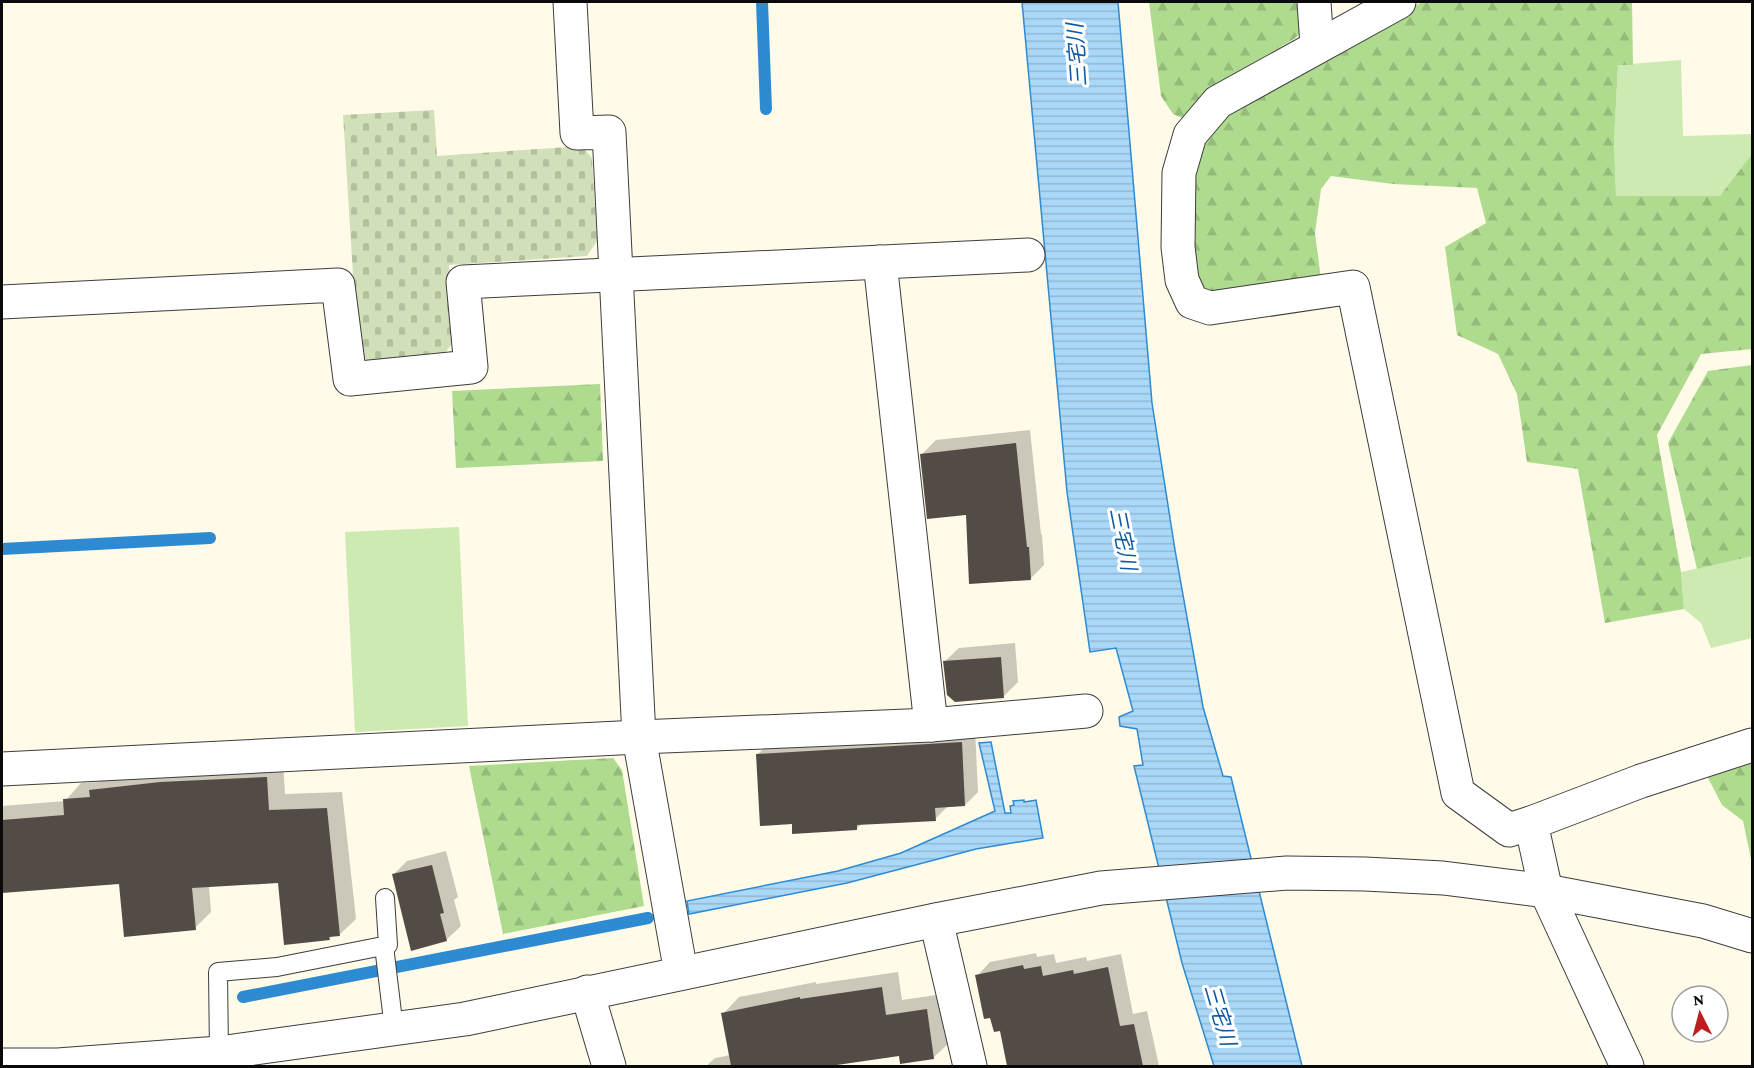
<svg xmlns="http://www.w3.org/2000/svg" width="1754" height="1068" viewBox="0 0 1754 1068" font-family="'Crimson Pro','Noto Sans JP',serif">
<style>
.grass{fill:#cceab1}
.forest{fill:url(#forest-firs)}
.cemetery{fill:url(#cemetery-stones)}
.water{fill:url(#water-rules);stroke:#2e8bd2;stroke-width:1.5}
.shadow{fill:#0003}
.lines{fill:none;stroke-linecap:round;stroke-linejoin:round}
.stream{stroke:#2e8bd2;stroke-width:12}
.building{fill:#534c46}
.service-casing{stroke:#3d3d3d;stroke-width:20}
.minor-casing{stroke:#3d3d3d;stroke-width:35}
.tertiary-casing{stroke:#3d3d3d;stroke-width:35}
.service{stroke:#fff;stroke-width:18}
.minor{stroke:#fff;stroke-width:33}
.tertiary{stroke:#fff;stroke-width:33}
.labels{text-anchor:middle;stroke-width:6;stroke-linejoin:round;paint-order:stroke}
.water-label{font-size:21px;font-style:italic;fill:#105ba0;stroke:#fff}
</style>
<defs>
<pattern id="forest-firs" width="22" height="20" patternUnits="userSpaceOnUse" patternTransform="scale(1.5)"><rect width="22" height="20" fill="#afdb8f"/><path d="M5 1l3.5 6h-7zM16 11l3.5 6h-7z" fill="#95bb7a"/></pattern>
<pattern id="cemetery-stones" width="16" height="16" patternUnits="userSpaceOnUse" patternTransform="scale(1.5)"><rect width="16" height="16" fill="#d2e0b9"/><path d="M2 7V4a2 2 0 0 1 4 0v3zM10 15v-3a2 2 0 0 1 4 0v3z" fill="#b3bf9e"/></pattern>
<pattern id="water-rules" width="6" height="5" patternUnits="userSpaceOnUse" patternTransform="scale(1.5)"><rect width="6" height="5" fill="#aad8f9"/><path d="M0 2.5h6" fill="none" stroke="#91b8d4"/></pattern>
</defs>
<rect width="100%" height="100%" fill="#fffbe8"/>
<!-- grass -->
<g class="grass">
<path d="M1681,60l2,76 69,-2v20l-31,42h-105l-2,-54 4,-77z"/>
<path d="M459,527l9,199 -113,6 -10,-200z"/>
<path d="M1752,556v82l-41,10 -10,-25 -17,-14 -3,-37z"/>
</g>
<!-- forest -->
<g class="forest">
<path d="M1149,2h152l2,29 -9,8 -84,50 -21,32 -16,-7 -12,-18z"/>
<path d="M1422,2h210l1,63h-15l-4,77 2,54h104l32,-42v195l-51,5 -44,81 24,137 3,37 -79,14 -27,-154 -51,-7 -10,-68 -19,-40 -41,-19 -12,-88 41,-24 -9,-35 -84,-4 -62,-8 -10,13 -6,44 6,46 -106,20 -21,-17 -5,-38 8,-104 34,-35z"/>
<path d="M1752,365v191l-55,13 -29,-126 40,-72z"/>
<path d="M600,384l3,77 -147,7 -4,-77z"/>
<path d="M613,758l9,12 22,136 -141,28 -34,-168z"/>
<path d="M1752,763v101l-9,-43 -21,-16 -15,-29z"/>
</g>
<!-- cemetery -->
<path class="cemetery" d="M434,110l3,46 145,-10 10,12 5,83 -10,15 -138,9 4,78 -11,13 -71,7 -13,-8 -15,-240z"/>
<!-- water -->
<g class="water">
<path d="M1022,2h96l34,401 23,147 28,157 20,69 8,1 71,289h-88l-32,-103 -48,-197 9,-1 -6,-36 -17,-3 -1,-9 14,-6 -17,-63 -26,4 -23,-160z"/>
<path d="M991,742l14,71h6l-1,-7 4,-1 -1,-4 11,-1v2l12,-2 7,38 -67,11 -129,34 -158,31 -2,-13 151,-30 63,-18 94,-42 -16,-68z"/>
</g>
<!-- shadow -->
<g class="shadow">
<path d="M1714,2h38v1z"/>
<path d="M1030,430l11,104h1l2,31 -14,14 -63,-66 -45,-59 14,-14z"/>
<path d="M1015,643l3,39 -14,14 -60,-34 15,-14z"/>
<path d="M975,729l3,63 -13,13 -17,1 -13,13 -73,5 -6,5 -63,-7 -36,-67 13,-13z"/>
<path d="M283,761l2,33 57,-2 14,127 -17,16 -7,1 -3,3 -50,-58 -70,5 2,26 -16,16 -75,-46 -118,9v-85l63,-5 16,-18 18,-1 8,-8z"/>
<path d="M446,851l12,46 -4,3 7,26 -15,14 -53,-65 14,-14z"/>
<path d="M2,897l1,26 -1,2z"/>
<path d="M1036,953l1,4 17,-3 2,9 30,-6 1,4 34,-7 12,60 14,-3 12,55h-150l-7,-37 -25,-53 13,-14z"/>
<path d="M898,972l4,28 41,-6 7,48 -17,16 -33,-3 -65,9 1,2h-130l9,-8 16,-3 -8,-41 16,-17 77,-15v2z"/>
</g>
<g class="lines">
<!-- stream -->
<g class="stream">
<path d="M762,2l4,107"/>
<path d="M2,549l208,-11"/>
<path d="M243,997l405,-79"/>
</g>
</g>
<!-- building -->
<g class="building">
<path d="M1016,443l11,104h2l2,33 -62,4 -3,-69 -39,4 -7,-65z"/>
<path d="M1001,657l3,41 -49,4 -8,-7 -4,-34z"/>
<path d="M962,742l3,64 -30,2 1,13 -79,4v5l-65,4v-10l-32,2 -4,-72z"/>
<path d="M267,777l2,33 58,-2 13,128 -11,1 1,3 -46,5 -6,-62 -86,5 4,42 -72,7 -5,-53 -117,9v-73l62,-5 -1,-16 27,-2 -1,-7 71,-8z"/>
<path d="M432,865l12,48 -4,1 7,27 -36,10 -19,-77z"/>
<path d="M1023,965l1,4 17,-3 2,10 30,-6 1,4 34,-7 12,59 14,-2 9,42h-136l-7,-35 -6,1 -4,-14 -6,1 -9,-44z"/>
<path d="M882,987l4,28 41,-6 7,50 -34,5 -1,-8 -69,10h-99l-10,-53 79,-16v2z"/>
</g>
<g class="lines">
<defs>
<g id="service">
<path d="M384,946l10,83"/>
<path d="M219,1053l-1,-81 59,-5 111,-22 -3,-47"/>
</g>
<g id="minor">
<path d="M570,2l7,131 32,-1 30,605 42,236"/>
<path d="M1314,2l3,44"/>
<path d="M1399,2l-181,100 -28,33 -11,38 -1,74 4,33 10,22 18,6 143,-21 105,506 51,37 22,-7"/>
<path d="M880,262l51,463"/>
<path d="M2,302l336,-17 12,94 121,-12 -8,-85 565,-27"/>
<path d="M2,769l637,-32 292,-12 155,-14"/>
<path d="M936,920l34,146"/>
<path d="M587,992l22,74"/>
<path d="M1627,1066l-81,-175 -15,-68 110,-42 111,-36"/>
</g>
<path id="tertiary" d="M2,1065h56l161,-12 246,-34 471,-99 165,-32 186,-15 78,1 78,4 103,13 157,30 49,15"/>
</defs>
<!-- service casing -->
<use href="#service" class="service-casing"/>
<!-- minor casing -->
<use href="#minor" class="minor-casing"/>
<!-- tertiary casing -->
<use href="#tertiary" class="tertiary-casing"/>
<!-- service -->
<use href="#service" class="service"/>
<!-- minor -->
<use href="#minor" class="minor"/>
<!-- tertiary -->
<use href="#tertiary" class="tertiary"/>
</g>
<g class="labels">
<!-- water labels -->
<g class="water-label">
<text transform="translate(1077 55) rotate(-94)" y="7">三宅川</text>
<text transform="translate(1123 539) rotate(79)" y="7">三宅川</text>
<text transform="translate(1220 1015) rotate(74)" y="7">三宅川</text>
</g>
</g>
<!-- border -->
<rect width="1754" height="1068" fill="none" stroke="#0a0a0a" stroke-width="6"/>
<!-- north arrow -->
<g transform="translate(1700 1014) rotate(354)"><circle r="28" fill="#ffffff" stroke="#9d9d9d" stroke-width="1.5"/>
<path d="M0-4.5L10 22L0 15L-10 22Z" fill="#bf1e1f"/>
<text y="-9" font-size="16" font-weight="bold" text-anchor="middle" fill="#0a0a0a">N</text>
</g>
</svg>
